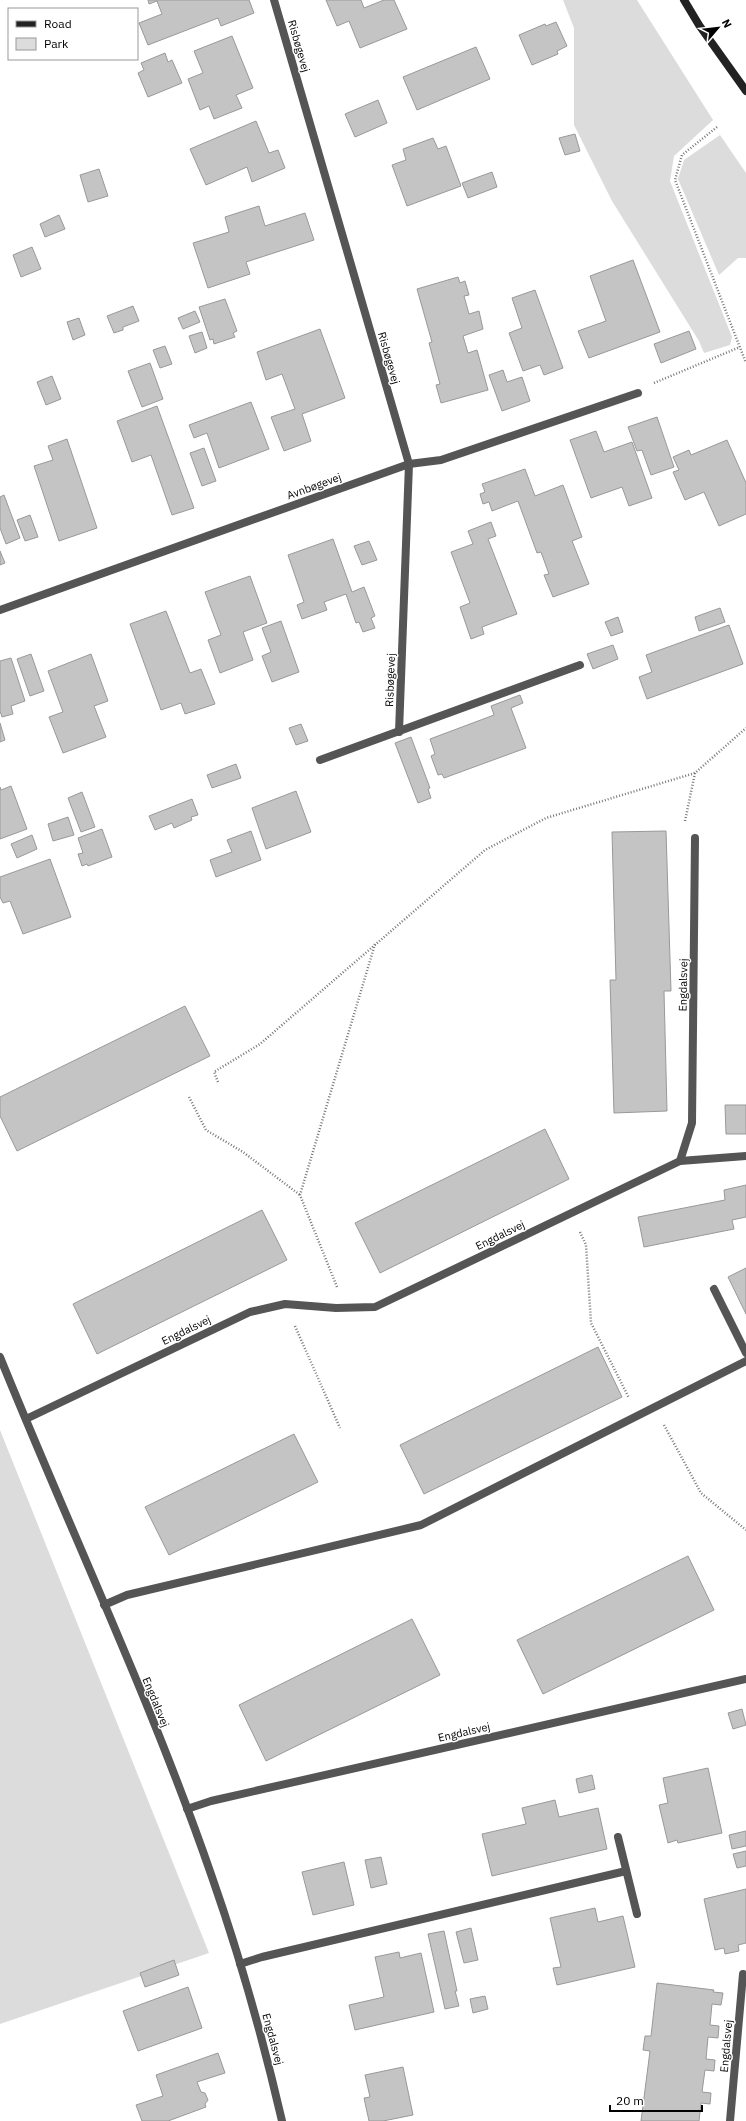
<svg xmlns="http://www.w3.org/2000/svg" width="746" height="2121" viewBox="0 0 746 2121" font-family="'IBM Plex Sans',sans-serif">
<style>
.green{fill:#dcdcdc}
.building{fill:#c4c4c4;stroke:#999}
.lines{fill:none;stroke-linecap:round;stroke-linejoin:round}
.path{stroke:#777;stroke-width:2.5;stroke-dasharray:1 2;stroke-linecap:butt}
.service{stroke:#555;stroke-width:8}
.minor{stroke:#555;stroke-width:8}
.secondary{stroke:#222;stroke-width:8}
.labels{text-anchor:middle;stroke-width:3;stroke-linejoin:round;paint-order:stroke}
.street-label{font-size:11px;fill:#000;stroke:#fff}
</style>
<rect width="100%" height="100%" fill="#fff"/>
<!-- green -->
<g class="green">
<path d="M563,0h74l76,120 -39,36 -4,25 62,156 -2,8 -26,8 -5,-12 -87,-140 -38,-76v-97z"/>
<path d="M720,135l26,38v85h-8l-19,17 -41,-96 6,-19z"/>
<path d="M0,1430l209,523 -209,71z"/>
</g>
<!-- building -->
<g class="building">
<path d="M148,0h101l5,13 -33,13 -3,-8 -70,27 -9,-22 23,-9 -5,-13 -8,3z"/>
<path d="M326,0h35l3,8 20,-8h10l13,29 -47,19 -11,-27 -12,5z"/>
<path d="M556,22l11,24 -10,5 1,3 -26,11 -13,-30 26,-11 1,2z"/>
<path d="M232,36l21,52 -17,7 6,13 -28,11 -5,-13 -9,4 -12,-31 15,-6 -9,-22z"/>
<path d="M476,47l14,32 -73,31 -14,-33z"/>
<path d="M165,53l3,9 4,-2 10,23 -34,14 -10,-24 6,-3 -3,-7z"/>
<path d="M378,100l9,23 -32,14 -10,-23z"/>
<path d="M256,121l13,32 9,-3 7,18 -33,14 -5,-15 -41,18 -16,-36z"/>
<path d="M575,134l5,17 -15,4 -6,-17z"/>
<path d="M433,138l5,11 8,-3 15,40 -54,20 -15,-41 14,-5 -3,-11z"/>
<path d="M99,169l9,27 -20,6 -8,-27z"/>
<path d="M492,172l5,15 -29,11 -6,-15z"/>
<path d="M259,206l6,20 40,-13 9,27 -68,22 4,12 -42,14 -15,-45 36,-11 -4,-15z"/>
<path d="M59,215l6,14 -20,8 -5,-13z"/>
<path d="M32,247l9,22 -20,8 -8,-22z"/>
<path d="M633,260l27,72 -71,26 -11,-27 28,-10 -16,-45z"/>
<path d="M458,277l2,6 5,-2 4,14 -5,1 5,18 10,-3 4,18 -20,7 5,17 9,-3 11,40 -47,13 -5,-18 4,-1 -11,-41 3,-1 -15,-53z"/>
<path d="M535,290l28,78 -19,7 -4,-10 -17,6 -14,-38 13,-5 -10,-30z"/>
<path d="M225,299l12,32 -4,2 2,4 -21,7 -1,-5 -3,1 -11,-33z"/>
<path d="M133,306l6,15 -16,6v3l-9,3 -7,-17z"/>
<path d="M195,311l5,11 -17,7 -5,-11z"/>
<path d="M79,318l6,17 -12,5 -6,-18z"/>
<path d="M320,329l25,69 -43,16 9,27 -27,10 -13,-34 24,-8 -13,-35 -16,6 -9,-28z"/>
<path d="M689,331l7,18 -35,14 -7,-19z"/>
<path d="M202,332l5,16 -12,5 -6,-17z"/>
<path d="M165,346l7,18 -12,4 -7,-18z"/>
<path d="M150,363l13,36 -21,8 -14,-36z"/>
<path d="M503,370l4,12 15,-5 8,24 -28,10 -13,-36z"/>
<path d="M52,376l9,23 -15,6 -9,-23z"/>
<path d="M251,402l18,47 -50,19 -12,-35 -13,5 -5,-13z"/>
<path d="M157,406l37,102 -22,7 -21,-60 -19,7 -15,-41z"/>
<path d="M657,417l17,50 -23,8 -9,-25 -5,1 -9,-24z"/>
<path d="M596,431l8,21 28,-10 20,56 -23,8 -7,-19 -31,11 -21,-58z"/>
<path d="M67,439l30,89 -38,13 -25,-75 19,-6 -5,-14z"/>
<path d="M727,440l19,43v31l-27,12 -15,-34 -19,8 -12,-28 6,-2 -6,-13 16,-7 2,5z"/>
<path d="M204,448l12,33 -14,5 -12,-33z"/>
<path d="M525,469l10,27 28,-11 19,52 -10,4 17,43 -36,13 -9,-22 5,-1 -8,-22 -4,1 -19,-52 -26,10 -3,-9 -6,2 -3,-10 5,-2 -3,-8z"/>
<path d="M4,495l16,43 -14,6 -6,-16v-31z"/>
<path d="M30,515l8,22 -13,4 -8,-21z"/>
<path d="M491,522l5,14 -8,3 29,75 -35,13 2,7 -13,5 -11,-32 10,-4 -19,-51 22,-8 -5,-13z"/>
<path d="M333,539l19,53 12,-5 11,29 -4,2 4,10 -12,4 -4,-10 -3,1 -10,-29 -22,8 3,8 -25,9 -5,-14 7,-3 -16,-47z"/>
<path d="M369,541l8,19 -15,5 -8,-19z"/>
<path d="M0,551l5,12 -5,2z"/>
<path d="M250,576l17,47 -24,9 10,28 -33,13 -12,-33 13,-5 -16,-43z"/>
<path d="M720,608l5,14 -26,9 -4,-14z"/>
<path d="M166,611l24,62 11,-4 14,35 -30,10 -4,-11 -20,7 -31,-86z"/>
<path d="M618,617l5,15 -12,4 -6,-14z"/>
<path d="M281,621l18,51 -27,10 -10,-26 9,-4 -9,-24z"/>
<path d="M729,625l14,39 -96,35 -8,-22 13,-5 -6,-17z"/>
<path d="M613,645l5,14 -25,10 -6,-15z"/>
<path d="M31,654l13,37 -14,5 -13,-37z"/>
<path d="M91,654l17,47 -14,5 12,31 -43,16 -14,-36 14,-5 -15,-41z"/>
<path d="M11,658l14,43 -14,5 2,8 -11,3 -2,-6v-50z"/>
<path d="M520,695l3,8 -12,5 15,40 -82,30 -2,-4 -4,1 -7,-19 4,-2 -5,-15 64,-24 -3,-9z"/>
<path d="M0,723l5,17 -5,2z"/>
<path d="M301,724l7,17 -12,4 -7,-17z"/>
<path d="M411,737l19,51 -2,1 3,9 -13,5 -23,-60z"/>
<path d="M236,764l5,14 -29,10 -5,-13z"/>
<path d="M11,786l16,43 -27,10v-52l1,3z"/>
<path d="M296,791l15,41 -45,17 -14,-41z"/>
<path d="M82,792l13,35 -14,5 -13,-34z"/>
<path d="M192,799l6,16 -7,2 1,3 -18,8 -2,-5 -17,7 -6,-14z"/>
<path d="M68,817l6,18 -21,6 -5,-17z"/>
<path d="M102,829l10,28 -24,9 -1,-2 -5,2 -4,-12 5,-1 -5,-15z"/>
<path d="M251,831l10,29 -45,17 -6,-17 22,-8 -5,-12z"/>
<path d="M666,831l5,160h-7l3,120 -53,2 -4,-133h6l-4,-148z"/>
<path d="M32,835l5,14 -20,9 -6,-14z"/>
<path d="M50,859l21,58 -48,17 -13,-33 -7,2 -3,-6v-20z"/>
<path d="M185,1006l25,50 -193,95 -17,-35v-19z"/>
<path d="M725,1105h21v29h-20z"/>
<path d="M545,1129l24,50 -189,94 -25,-50z"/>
<path d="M746,1185v32l-14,3 2,9 -90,18 -6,-30 87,-17 -1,-10z"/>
<path d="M262,1210l25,50 -190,94 -24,-50z"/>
<path d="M746,1268v46l-18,-37z"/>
<path d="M598,1347l24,50 -198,97 -24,-49z"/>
<path d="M294,1434l24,48 -149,73 -24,-48z"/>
<path d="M688,1556l26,54 -171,84 -26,-54z"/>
<path d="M412,1619l28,56 -174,86 -27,-56z"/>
<path d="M742,1709l4,16 -13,4 -5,-16z"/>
<path d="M708,1768l14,65 -44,10 -1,-3 -9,3 -9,-38 9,-2 -5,-25z"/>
<path d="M592,1775l3,14 -16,4 -3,-14z"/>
<path d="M555,1800l4,17 39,-9 9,41 -115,27 -10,-42 44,-10 -4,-16z"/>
<path d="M746,1831v15l-14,3 -3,-14z"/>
<path d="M746,1851v15l-9,2 -4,-14z"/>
<path d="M381,1857l6,27 -16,4 -6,-28z"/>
<path d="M344,1862l10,43 -41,10 -11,-43z"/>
<path d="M746,1889v54l-8,2 1,6 -14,3 -1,-6 -9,2 -11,-51z"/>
<path d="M595,1908l3,14 25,-6 12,51 -78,18 -4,-17 8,-1 -11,-49z"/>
<path d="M471,1928l7,32 -14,3 -8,-31z"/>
<path d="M444,1931l13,60h-2l4,15 -14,3 -17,-75z"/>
<path d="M399,1952l1,6 21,-5 13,59 -79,18 -6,-25 35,-8 -9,-40z"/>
<path d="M174,1960l5,15 -34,12 -5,-14z"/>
<path d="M657,1983l57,7 -1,2 10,1 -2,12 -9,-1 -2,21 9,1 -1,12 -10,-1 -2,22 9,1 -1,11 -9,-1 -3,22 9,1 -1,11 -9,-1 -2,18h-58l9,-70 -7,-1 2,-14h6z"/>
<path d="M188,1987l14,41 -64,23 -15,-40z"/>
<path d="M485,1996l3,13 -15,4 -3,-14z"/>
<path d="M218,2053l7,20 -28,9 4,10 4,1 3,7 -3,4 1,3 -38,14h-26l-6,-16 27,-9 -7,-21z"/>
<path d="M403,2067l10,48 -30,6h-14l-5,-23 6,-1 -5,-22z"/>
</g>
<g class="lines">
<!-- path -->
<g class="path">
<path d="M717,127l-35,28 -7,25 71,183"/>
<path d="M654,383l86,-36"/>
<path d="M685,821l10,-48"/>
<path d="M218,1082l-4,-10 46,-28 225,-194 61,-32 149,-45 51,-45"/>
<path d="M189,1097l17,33 37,22 57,43"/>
<path d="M580,1232l6,13 5,78 38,75"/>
<path d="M337,1287l-37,-92 75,-251"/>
<path d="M295,1326l45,102"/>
<path d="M664,1425l37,68 45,37"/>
</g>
<!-- service -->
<g class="service">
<path d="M320,760l260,-95"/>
<path d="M680,1161l66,-5"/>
<path d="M714,1289l32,64"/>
</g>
<!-- minor -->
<g class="minor">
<path d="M274,0l135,464 -10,268"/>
<path d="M0,610l409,-146 32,-4 197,-67"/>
<path d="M0,1357c70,173 151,343 212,520 28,80 51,162 70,244"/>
<path d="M26,1419l224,-107 35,-8 51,4 39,-1 305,-146 12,-38 3,-285"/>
<path d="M104,1605l23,-10 294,-70 325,-164"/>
<path d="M187,1809l24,-8 535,-122"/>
<path d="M618,1837l19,77"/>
<path d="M240,1964l22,-7 364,-86"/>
<path d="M730,2121l13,-147"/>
</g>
<!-- secondary -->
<path class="secondary" d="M684,0l15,25 47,66"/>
</g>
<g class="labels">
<!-- street labels -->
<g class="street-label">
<text transform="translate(299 46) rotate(74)" y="4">Risbøgevej</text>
<text transform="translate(389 358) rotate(74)" y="4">Risbøgevej</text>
<text transform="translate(314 486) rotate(-20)" y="4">Avnbøgevej</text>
<text transform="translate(390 680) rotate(-88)" y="4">Risbøgevej</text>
<text transform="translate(683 985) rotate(-89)" y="4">Engdalsvej</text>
<text transform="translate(500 1235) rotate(-26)" y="4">Engdalsvej</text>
<text transform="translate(186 1330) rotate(-26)" y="4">Engdalsvej</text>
<text transform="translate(156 1702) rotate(68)" y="4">Engdalsvej</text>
<text transform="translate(464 1732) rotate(-13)" y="4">Engdalsvej</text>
<text transform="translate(273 2039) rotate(75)" y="4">Engdalsvej</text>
<text transform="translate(726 2046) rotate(-85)" y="4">Engdalsvej</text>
</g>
</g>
<!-- legend -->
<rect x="8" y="8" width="130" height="52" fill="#ffffff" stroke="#999999"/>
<rect x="16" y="21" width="20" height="6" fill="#222222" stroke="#999999"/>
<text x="44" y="28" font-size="12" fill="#000000">Road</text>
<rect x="16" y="38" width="20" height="12" fill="#dcdcdc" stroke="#999999"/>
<text x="44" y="48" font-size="12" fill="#000000">Park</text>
<!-- north arrow -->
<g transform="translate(718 28) rotate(62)" stroke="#ffffff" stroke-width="3" paint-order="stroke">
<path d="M0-3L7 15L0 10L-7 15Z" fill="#000000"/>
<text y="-6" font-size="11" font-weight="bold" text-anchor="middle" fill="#000000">N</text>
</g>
<!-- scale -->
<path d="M610 2105v6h92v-6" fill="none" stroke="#000000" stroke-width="2"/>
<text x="616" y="2105" font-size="12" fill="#000000" stroke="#ffffff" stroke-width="3" paint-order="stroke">20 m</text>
</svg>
